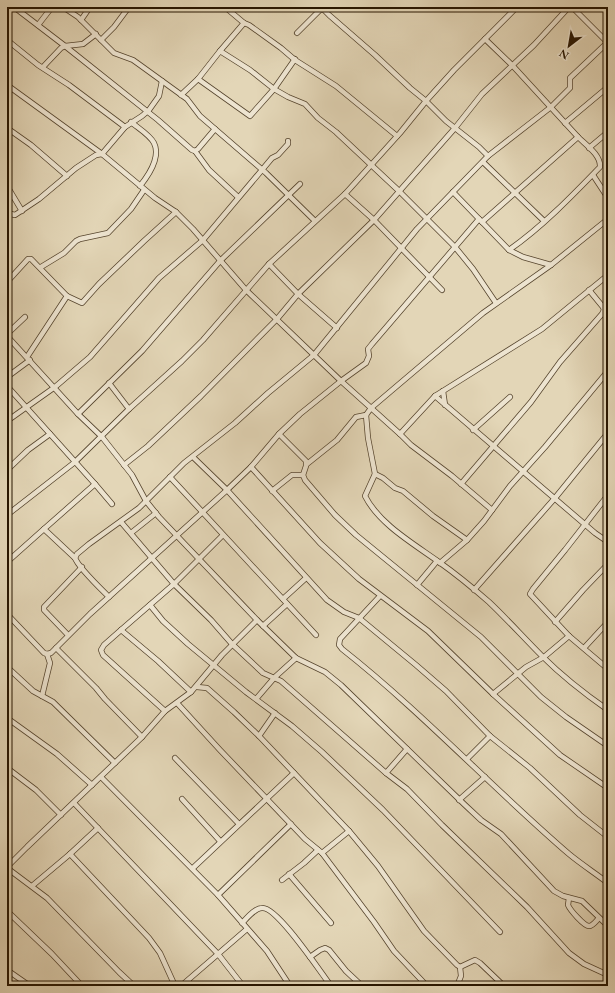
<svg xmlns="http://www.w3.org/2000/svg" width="615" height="993" viewBox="0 0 615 993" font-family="'EB Garamond',serif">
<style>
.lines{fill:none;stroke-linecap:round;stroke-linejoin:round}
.street-casing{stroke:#56452e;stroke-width:6}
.street{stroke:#ede4d0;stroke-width:4.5}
</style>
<rect width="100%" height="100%" fill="#e3d6b7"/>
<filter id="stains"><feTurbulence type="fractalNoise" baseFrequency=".005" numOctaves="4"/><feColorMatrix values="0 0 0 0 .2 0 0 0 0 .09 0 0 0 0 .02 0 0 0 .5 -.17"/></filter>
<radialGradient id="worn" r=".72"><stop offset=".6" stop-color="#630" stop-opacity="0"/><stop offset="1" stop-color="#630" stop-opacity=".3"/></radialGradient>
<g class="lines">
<defs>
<g id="street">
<path d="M14,7l51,39 93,74 34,30 3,1 3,-2 17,-20"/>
<path d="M63,7l15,10 36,36 19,7 7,5 47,34 13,17 66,57 49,48"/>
<path d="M225,7l19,16 5,2 32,23 14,12 41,26 61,50"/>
<path d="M321,7l8,8 46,40 35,33 16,13 20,20 33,26 9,9"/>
<path d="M572,7l35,35"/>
<path d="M81,20l9,-13"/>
<path d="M38,25l14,-18"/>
<path d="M297,33l25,-25"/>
<path d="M485,39l27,26 66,72c8,8 23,18 22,30 -28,29 -58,60 -91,83"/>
<path d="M7,40l31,25 31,20 56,42"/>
<path d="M101,40l13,-13 15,-20"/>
<path d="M220,51l24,-28"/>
<path d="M43,67l18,-19 4,-2 18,-2 13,-10"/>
<path d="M198,79l52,37 24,-27 21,-30"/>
<path d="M7,85l95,69 53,44 21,14 17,17 53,61 95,91 59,53 11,11 41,31 40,34"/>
<path d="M181,95l17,-16 22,-28 30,19 24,19 14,8 17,7 13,14 18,14 63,59 56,56 18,22 23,34"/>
<path d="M131,122c7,6 19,13 23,21 7,14 -6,33 -14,43"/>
<path d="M565,123l43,-36"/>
<path d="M7,128l24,17 36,31"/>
<path d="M589,148l19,-16"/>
<path d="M195,151l14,19 29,27"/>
<path d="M483,162l61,59"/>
<path d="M593,175l15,23"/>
<path d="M7,186l15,25"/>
<path d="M453,192l56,58 14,7 28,8"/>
<path d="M345,194l29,26 68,70"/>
<path d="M7,213l8,2 24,-16 37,-31 20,-13 6,-1 23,-27 17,-11 7,-6 10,-14 3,-15"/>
<path d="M482,222l96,-85"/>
<path d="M269,264l29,30 39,34"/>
<path d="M41,267l23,-14 12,-12 4,-2 28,-6 23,-24 13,-19"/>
<path d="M7,282l21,-23h3l36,37 15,7 17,-19 45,-43 32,-29"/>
<path d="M7,334l18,-17"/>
<path d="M7,336l71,78 24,23 30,38 14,26 13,16 98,103 39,38 29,14 16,13 124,120 16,15 20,14 53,57 9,5 19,5 26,25"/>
<path d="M27,357l40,-61"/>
<path d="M7,377l23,-17"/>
<path d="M109,383l20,26"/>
<path d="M7,386l88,98 17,20"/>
<path d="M443,391l2,14"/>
<path d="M435,396l160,137 13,9"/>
<path d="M78,414l64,-63 78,-90 80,-77"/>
<path d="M366,415l2,23 7,36 -10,22c14,28 49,48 74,66 17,12 34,26 50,40 18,17 35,36 53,54 20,20 43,38 66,54"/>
<path d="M7,421l48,-34 35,-30 69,-79 44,-38 69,-82 6,-3 10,-11v-3"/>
<path d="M473,430l37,-33"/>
<path d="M279,434l27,27v5l-3,9 2,5 30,35 21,20 125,102 60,60 25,20 42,29"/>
<path d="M400,434l35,-38 107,-67 66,-54"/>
<path d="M193,457l34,33 100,110 17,12 15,6 57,47 30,26 44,45 40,32 50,47 28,22"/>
<path d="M307,464l30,-24 19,-23 10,-2 5,-7 20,-17 92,-78 68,-48 57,-46"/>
<path d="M124,465l24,-19 53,-50 76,-77 21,-25 76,-74 81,-92 27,-34 52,-49 35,-38"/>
<path d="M251,467l69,76 39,36 69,52 65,63 67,61 48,33"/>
<path d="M7,470l21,-20 22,-16"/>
<path d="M375,474l8,4 12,10 8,3 30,25 34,24"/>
<path d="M170,477l146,158"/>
<path d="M95,484l-51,45 31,29c3,9 26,31 34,39"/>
<path d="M461,484l70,-82 29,-40 42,-48 2,-4 -1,-3 -14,-17"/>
<path d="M272,491l20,-16h11"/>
<path d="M608,495l-43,55 -32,39 -3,5 39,42 39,33"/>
<path d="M7,515l68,-53 54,-53 53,-48 21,-21 66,-76 76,-70 55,-61 26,-32 28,-31 63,-63"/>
<path d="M121,522l53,62 37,36 21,24 31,29 18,8 105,92 21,16 35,36 85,82 42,46 15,11 24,11"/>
<path d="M131,533l25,-20"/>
<path d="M75,558l2,-4 12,-10 50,-36 45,-45 51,-40 33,-30 46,-38 103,-126 71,-73 63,-49 19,-19v-10l38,-36"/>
<path d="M7,562l37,-33"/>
<path d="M440,563l27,-23 17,-19 26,-35 35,-39 63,-76"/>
<path d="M417,585l20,-24"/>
<path d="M474,590l81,-92 53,-65"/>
<path d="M380,596l-40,43 -1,6 3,4c80,63 149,138 227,205 12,10 26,19 39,29"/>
<path d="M283,599l23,-21"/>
<path d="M150,605l13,16 25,23 58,48 46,34 30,26 61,58 117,122"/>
<path d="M7,614l37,39 3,1 4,-1 39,-39 137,-124 24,-23 28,-33 21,-20 41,-33 25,-18 3,-7 -1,-7 4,-5 107,-125"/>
<path d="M555,622l28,-32 25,-26"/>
<path d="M263,626l24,-22"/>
<path d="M121,630l37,31 33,31"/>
<path d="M68,635l-24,-25v-3l38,-40"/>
<path d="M56,648l40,40 9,11 37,38"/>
<path d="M584,648l24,-26"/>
<path d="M7,667l26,24 20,11 62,61"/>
<path d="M197,687l10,1 27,24 25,24 90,95 29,35 46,65 33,34 3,2 1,9 -4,10"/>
<path d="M493,694l33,-27 18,-10 25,-21"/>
<path d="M42,696l8,-33 -3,-9"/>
<path d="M256,699l19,-22 21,-19"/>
<path d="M177,703l43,47 85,89 17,14 52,69 20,29 33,35"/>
<path d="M165,711l-62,-56 -2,-5 3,-5 17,-15 53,-46 49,-49"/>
<path d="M7,718l50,36 35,31"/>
<path d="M259,736l16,-23"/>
<path d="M175,758l64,66"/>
<path d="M467,759l23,-23"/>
<path d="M7,768l29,22 25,25"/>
<path d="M386,773l21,-24"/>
<path d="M101,777l117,118 49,56 23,35"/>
<path d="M182,799l38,42"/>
<path d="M459,800l26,-23"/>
<path d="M74,803l144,151 25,32"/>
<path d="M322,853l27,-22"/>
<path d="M70,854l79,84 11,15 15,33"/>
<path d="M7,867l20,-20 115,-110 23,-26 26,-19 31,-37 35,-35"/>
<path d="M7,868l40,30 72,74 15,14"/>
<path d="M193,868l101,-95"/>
<path d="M289,874l42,49"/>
<path d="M282,880l22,-17 14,-13"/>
<path d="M32,886l38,-32 28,-26"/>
<path d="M218,895l73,-71"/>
<path d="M569,898l-1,7c2,5 16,21 21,21 4,0 7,-5 10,-8"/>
<path d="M7,911l45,43 30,32"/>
<path d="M242,923c5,-5 13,-15 20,-15 15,-2 59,65 69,78"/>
<path d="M310,957l10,-7 5,-2 4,2 17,21 16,15"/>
<path d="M460,967l15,-7 5,3 24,23"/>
<path d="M7,970l23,16"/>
<path d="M188,981l5,5"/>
<path d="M181,986l66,-57"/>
</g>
</defs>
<!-- street casing -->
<use href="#street" class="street-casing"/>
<!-- street -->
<use href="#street" class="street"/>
</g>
<!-- margin -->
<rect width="615" height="993" fill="none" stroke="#e3d6b7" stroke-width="24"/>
<rect x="8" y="8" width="599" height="977" fill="none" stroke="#271500" stroke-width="2"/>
<rect x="12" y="12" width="591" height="969" fill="none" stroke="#271500"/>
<!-- north arrow -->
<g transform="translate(569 46) rotate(211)" stroke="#ede4d0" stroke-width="3" paint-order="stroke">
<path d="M0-3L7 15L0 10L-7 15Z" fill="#271500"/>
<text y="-6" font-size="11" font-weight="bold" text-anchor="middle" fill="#271500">N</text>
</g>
<rect width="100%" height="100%" filter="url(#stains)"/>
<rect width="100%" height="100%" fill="url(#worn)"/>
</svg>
